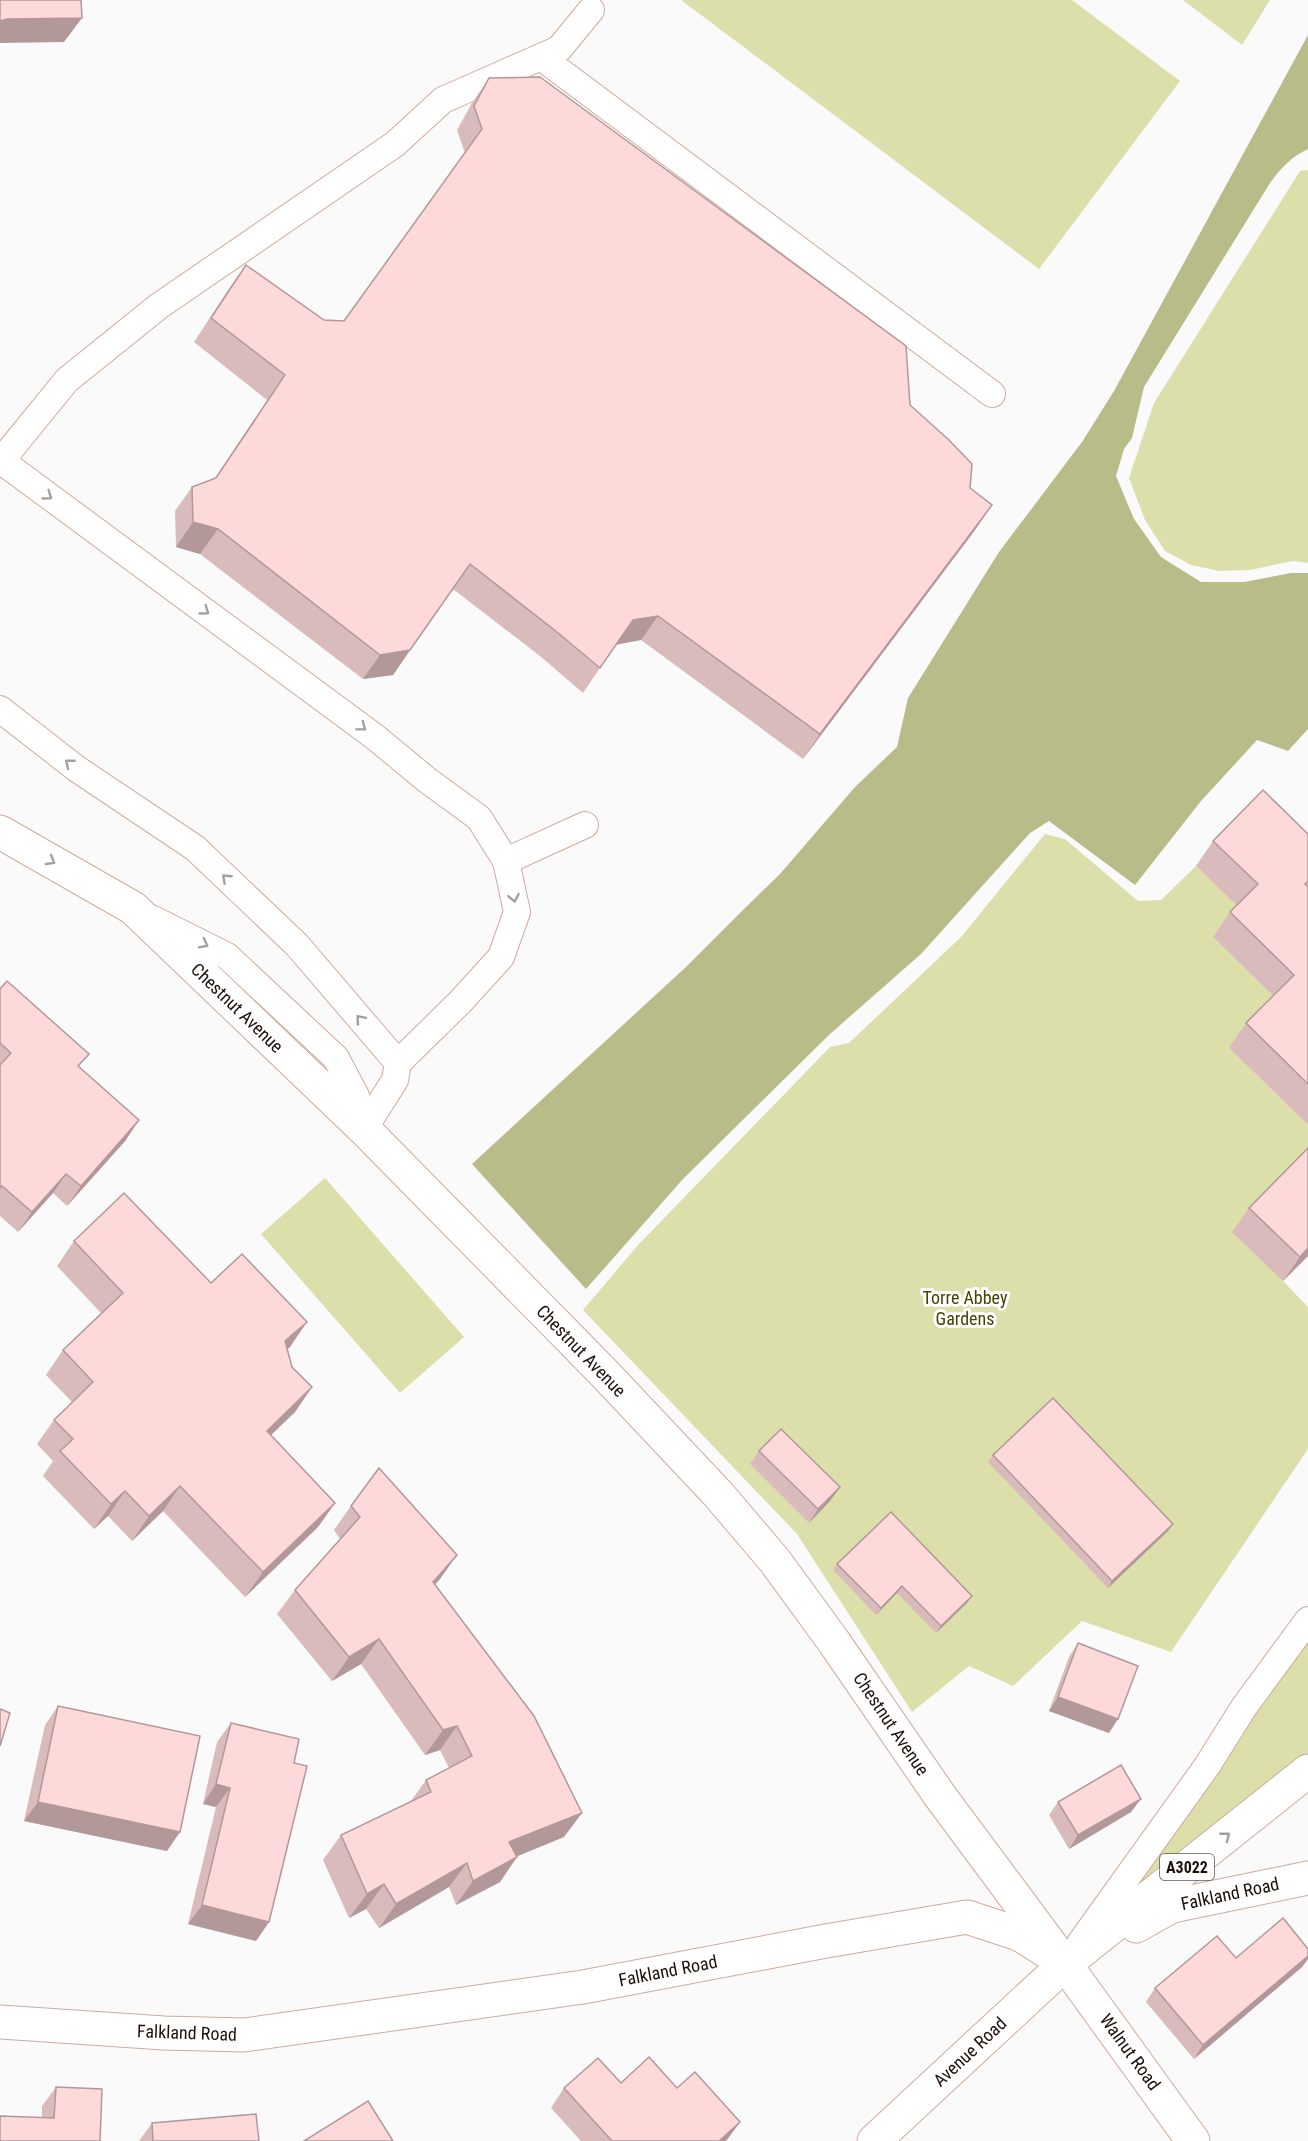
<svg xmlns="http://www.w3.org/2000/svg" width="1308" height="2141" viewBox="0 0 1308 2141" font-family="'Roboto Condensed',sans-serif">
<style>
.green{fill:#dddfab}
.forest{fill:#b9bb88}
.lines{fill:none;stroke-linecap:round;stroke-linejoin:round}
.lane-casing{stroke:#cfab9b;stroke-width:28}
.street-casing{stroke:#cfab9b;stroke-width:35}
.secondary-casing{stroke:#cfab9b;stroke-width:35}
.primary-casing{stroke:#cfab9b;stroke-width:35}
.lane{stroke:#fff;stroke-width:26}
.street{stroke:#fff;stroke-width:33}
.secondary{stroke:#fff;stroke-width:33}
.primary{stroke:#fff;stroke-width:33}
.wall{fill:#dabbbb}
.shaded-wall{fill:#b29899}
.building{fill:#fed9da;stroke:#b29899;stroke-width:1.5}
.oneway{stroke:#a59f9d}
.labels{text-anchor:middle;stroke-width:6;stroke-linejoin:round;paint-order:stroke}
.shield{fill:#fff;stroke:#615854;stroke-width:1.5}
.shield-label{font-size:16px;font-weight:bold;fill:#1d100a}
.street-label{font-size:18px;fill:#1d100a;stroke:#fff}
.park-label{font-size:18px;fill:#434303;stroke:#fff}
</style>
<rect width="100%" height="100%" fill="#fafafa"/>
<!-- green -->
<g class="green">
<path d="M681,0h391l108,81 -141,188z"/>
<path d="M1183,0h87l-28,45z"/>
<path d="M1308,170v393l-15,-2 -43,9 -31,1 -28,-6 -26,-14 -20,-31 -16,-42 25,-75 146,-232z"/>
<path d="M1045,834l20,5 73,62 23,-1 35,-34 44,43 -27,28 63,62 -47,49 79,77v30l-25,126 25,26v142l-137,203 -89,-31 -69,65 -44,-20 -57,46 -115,-178 -214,-224 55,-65 192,-198 19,-4 112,-106z"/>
<path d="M325,1178l139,159 -64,56 -139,-159z"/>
<path d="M1308,1620v151l-243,193z"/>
</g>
<!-- forest -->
<path class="forest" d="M1308,35v114c-17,8 -27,19 -38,34l-126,204 -12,51 -8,11 -8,27 18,43 27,38 40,25h43l47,-9h17v156l-20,22 -31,-11 -56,61 -66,84 -86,-64 -19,12 -109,121 -91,80 -147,145 -97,110 -114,-125 215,-198 56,-56 37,-36 75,-87 42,-40 11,-49 91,-146 83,-110 32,-51z"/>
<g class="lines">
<defs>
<g id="lane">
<path d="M541,57l451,337"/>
<path d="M0,460l375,277 52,43 52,38 27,43 11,51 -16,45 -40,44 -63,62 -3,17 -31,49"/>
<path d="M1,461l66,-81 92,-74 236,-162 48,-44 116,-51 32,-39"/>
<path d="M0,709l77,60 118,79 102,97 101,118"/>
<path d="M506,861l79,-36"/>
<path d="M153,919l74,37 109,102 20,38 8,33"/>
<path d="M1080,1943l127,-177 37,-59 64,-87"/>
</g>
<g id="street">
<path d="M0,832l133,76 231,221 240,244 114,121 57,67 59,81 106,154 125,168"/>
<path d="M0,2022l164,11 80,2 339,-48 243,-46 141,-24 52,17 32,20"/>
</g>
<path id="secondary" d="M1065,1964l128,177"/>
<g id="primary">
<path d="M1136,1926l36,-20 136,-28"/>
<path d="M874,2141l191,-177 243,-193"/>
</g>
</defs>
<!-- lane casing -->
<use href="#lane" class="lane-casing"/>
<!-- street casing -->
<use href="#street" class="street-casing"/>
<!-- secondary casing -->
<use href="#secondary" class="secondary-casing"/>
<!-- primary casing -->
<use href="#primary" class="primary-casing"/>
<!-- lane -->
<use href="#lane" class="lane"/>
<!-- street -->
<use href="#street" class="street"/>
<!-- secondary -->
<use href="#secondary" class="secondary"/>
<!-- primary -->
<use href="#primary" class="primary"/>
</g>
<!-- wall -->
<g class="wall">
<path d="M489,78l421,327 60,83 5,42 -172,229 -162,-119 -25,4 -33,49 -43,-37 -87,-67 -60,86 -30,4 -163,-125 -24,-7 -1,-36 17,-24 23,-9 52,-78 -73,-58 34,-52 18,-25 78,55 20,1 121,-168 -8,-23 15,-27z"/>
<path d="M1308,834v291l-79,-77 17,-25 27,-27 -60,-59 17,-25 7,-6 -41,-40 17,-25z"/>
<path d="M0,989l79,79 47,72 -59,66 -14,-13 -35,39 -18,-16z"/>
<path d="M1249,1208l59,48 -25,25 -51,-49z"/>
<path d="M74,1241l137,42 79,64 -3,2 5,18 20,20 -17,25 -24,23 64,68 -17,24 -73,70 -82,-86 -31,30 -24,-25 -14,13 -51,-53 10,-15 -16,-17 17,-24 18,-18 -26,-27 17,-25 38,-37 -44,-47z"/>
<path d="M759,1451l81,36 -10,14 -21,22 -59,-59z"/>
<path d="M993,1455l180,69 -5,7 -60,57 -120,-126z"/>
<path d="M351,1506l89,73 -5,5 129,253 -47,19 -17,26 -44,23 -7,-18 -70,41 -13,-19 -17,9 -26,-58 18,-25 70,-34 15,-21 23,-12 -9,-18 -15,5 -64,-91 -29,17 -55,-67 18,-24 45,-51 -6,-9z"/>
<path d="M837,1564l130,39 -31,30 -39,-40 -21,22 -43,-45z"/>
<path d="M1078,1643l31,90 -60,-22 20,-54z"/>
<path d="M58,1706l109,145 -143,-30 21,-96z"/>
<path d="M231,1723l63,40 -25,159 -13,19 -68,-17 28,-117 -13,-3 14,-62z"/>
<path d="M1058,1802l73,10 -62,37 -20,-34z"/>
<path d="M1308,1949v10l-6,8 -108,92 -48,-57 9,-14 81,-30z"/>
<path d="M621,2083l119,39 -14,19h-145l-30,-33 13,-20z"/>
<path d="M56,2087l44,54 -58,-24v-11z"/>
<path d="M152,2123l107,18h-120z"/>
</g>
<!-- shaded-wall -->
<g class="shaded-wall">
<path d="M82,18l-18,24 -64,1v-22l7,-2z"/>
<path d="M992,505l-17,25 -172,229 17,-25z"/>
<path d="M193,522l25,7 -18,25 -24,-7z"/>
<path d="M658,616l-17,24 -26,5 18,-25z"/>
<path d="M410,650l-17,25 -30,4 17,-24z"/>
<path d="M139,1120l-13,20 -59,66 14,-20z"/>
<path d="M66,1174l-13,19 -35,39 14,-20z"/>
<path d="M1308,1248v8l-25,25 17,-24z"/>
<path d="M307,1322l-17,25 -22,19 17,-25z"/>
<path d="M312,1387l-17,25 -45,43 17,-24z"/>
<path d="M180,1486l-17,25 -31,30 17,-25z"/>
<path d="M840,1487l-10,14 -21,22 9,-14z"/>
<path d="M125,1491l-17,25 -14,13 17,-25z"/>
<path d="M335,1503l-17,24 -73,70 18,-25z"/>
<path d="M1173,1524l-5,7 -60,57 4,-7z"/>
<path d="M457,1555l-17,24 -24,27 17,-24z"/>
<path d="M902,1586l-5,7 -21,22 5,-7z"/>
<path d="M972,1596l-5,7 -31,30 5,-7z"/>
<path d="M379,1639l-18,25 -29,17 17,-24z"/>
<path d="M1058,1697l60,22 -9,14 -60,-22z"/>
<path d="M457,1726l-17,24 -15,5 18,-25z"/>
<path d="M216,1784l14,4 -14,19 -13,-3z"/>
<path d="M1141,1799l-10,13 -62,37 9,-14z"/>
<path d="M38,1802l142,30 -13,19 -143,-30z"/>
<path d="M582,1813l-18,24 -73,30 18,-25z"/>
<path d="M517,1857l-17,25 -44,23 17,-24z"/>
<path d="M467,1863l-18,24 -70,41 17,-24z"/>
<path d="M384,1884l-18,25 -17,9 18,-24z"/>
<path d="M202,1905l67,17 -13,19 -68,-17z"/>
<path d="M1308,1956v3l-6,8 -108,92 9,-14z"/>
<path d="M740,2122l-14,19h-7z"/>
</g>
<!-- building -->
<g class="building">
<path d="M0,0h81l1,18 -75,1 -7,2z"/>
<path d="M540,77l366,269 4,59 39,35 23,24 -2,24 22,17 -172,229 -162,-118 -25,4 -33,48 -43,-36 -87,-68 -60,86 -30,5 -162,-126 -25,-7 -1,-35 24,-9 69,-103 -74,-57 35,-53 78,55 20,1 138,-192 -8,-23 15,-28z"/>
<path d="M1263,790l45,44v47l-3,3 3,3v197l-62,-61 48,-48 -64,-63 28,-28 -45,-43z"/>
<path d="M7,981l82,73 -11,12 61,54 -58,66 -15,-12 -34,38 -30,-26 -2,2v-123l11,-12 -11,-10v-54z"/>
<path d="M1308,1148v100l-8,9 -51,-49z"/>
<path d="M124,1193l87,90 31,-29 65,68 -22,19 7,26 20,20 -45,44 68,72 -72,69 -83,-86 -31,30 -24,-25 -14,13 -51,-53 13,-12 -19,-19 39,-38 -30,-32 60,-57 -49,-52z"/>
<path d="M1053,1398l120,126 -61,57 -119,-126z"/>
<path d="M781,1429l59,58 -22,22 -59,-58z"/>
<path d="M379,1468l78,87 -24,27 101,134 48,97 -73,29 8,15 -44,24 -6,-18 -71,41 -12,-20 -17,10 -26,-59 90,-43 -5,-12 46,-24 -15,-30 -14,4 -64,-91 -30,18 -54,-67 65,-73 -9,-11z"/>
<path d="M891,1512l81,84 -31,30 -39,-40 -21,22 -44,-44z"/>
<path d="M1078,1643l60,23 -20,53 -60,-22z"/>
<path d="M58,1706l142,30 -20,96 -142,-30z"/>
<path d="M0,1709l10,4 -10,33z"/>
<path d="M231,1723l68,16 -5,24 13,3 -38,156 -67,-17 28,-117 -14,-4z"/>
<path d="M1121,1765l20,34 -63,36 -20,-33z"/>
<path d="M1283,1918l25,31v7l-105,89 -48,-57 62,-52 19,22z"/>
<path d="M649,2057l28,31 18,-16 45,50 -21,19h-107l-48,-53 34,-30 23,25z"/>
<path d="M56,2087l46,2 -2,52h-100v-25l54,2z"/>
<path d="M368,2101l25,40h-89z"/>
<path d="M256,2114l3,27h-106l-1,-18z"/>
</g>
<!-- one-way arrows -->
<defs><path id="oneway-chevron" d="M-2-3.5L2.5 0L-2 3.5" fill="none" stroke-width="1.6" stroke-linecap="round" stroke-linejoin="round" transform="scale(1.5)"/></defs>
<g class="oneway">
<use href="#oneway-chevron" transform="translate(48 496) rotate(36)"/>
<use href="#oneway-chevron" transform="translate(205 611) rotate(36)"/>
<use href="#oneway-chevron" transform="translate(362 727) rotate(37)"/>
<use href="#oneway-chevron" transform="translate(69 763) rotate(-142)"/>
<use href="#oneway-chevron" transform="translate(51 861) rotate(30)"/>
<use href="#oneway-chevron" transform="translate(226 878) rotate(-137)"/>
<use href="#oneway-chevron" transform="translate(514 898) rotate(79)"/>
<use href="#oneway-chevron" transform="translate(204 944) rotate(27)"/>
<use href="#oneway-chevron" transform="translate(360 1019) rotate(-130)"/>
<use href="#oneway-chevron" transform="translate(1226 1836) rotate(-39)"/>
</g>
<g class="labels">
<!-- shield labels -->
<rect class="shield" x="1160" y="1854" width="54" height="26" rx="4.5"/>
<g class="shield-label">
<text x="1187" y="1873">A3022</text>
</g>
<!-- street labels -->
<g class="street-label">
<text transform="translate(237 1008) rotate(44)" y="6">Chestnut Avenue</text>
<text transform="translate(581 1351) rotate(46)" y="6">Chestnut Avenue</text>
<text transform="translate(891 1724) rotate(56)" y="6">Chestnut Avenue</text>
<text transform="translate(1230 1894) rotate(-12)" y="6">Falkland Road</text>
<text transform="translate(668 1971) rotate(-11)" y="6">Falkland Road</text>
<text transform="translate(187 2033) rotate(2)" y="6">Falkland Road</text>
<text transform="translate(970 2052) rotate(-43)" y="6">Avenue Road</text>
<text transform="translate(1130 2052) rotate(54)" y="6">Walnut Road</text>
</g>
<!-- park labels -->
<g class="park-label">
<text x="965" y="1304">Torre Abbey<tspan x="965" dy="21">Gardens</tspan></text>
</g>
</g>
</svg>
